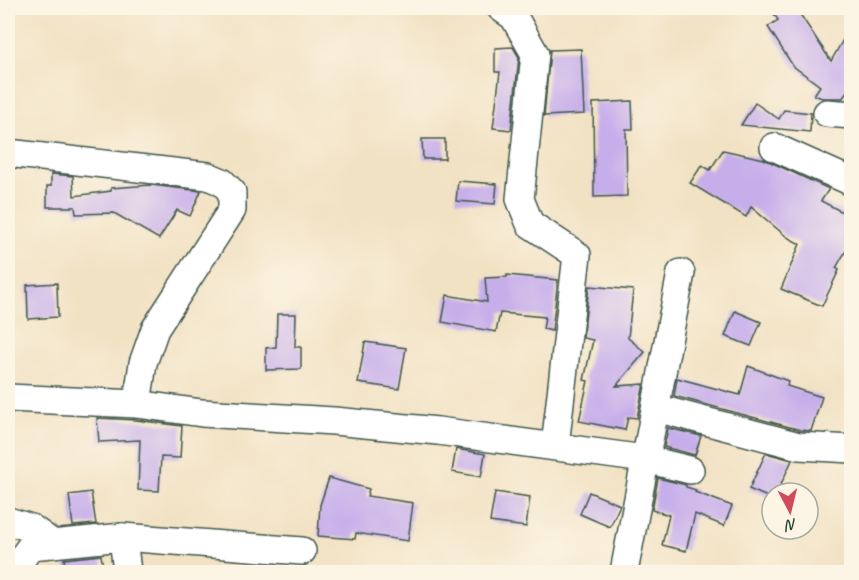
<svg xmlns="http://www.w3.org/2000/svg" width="859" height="580" viewBox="0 0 859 580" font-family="Caveat,sans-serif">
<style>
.building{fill:#c6aeeb}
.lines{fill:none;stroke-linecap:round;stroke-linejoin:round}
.street-casing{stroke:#3f564a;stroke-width:30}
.street{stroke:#fff;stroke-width:27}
</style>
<rect width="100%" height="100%" fill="#fcf5e5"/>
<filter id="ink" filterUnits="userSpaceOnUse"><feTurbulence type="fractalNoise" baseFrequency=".0167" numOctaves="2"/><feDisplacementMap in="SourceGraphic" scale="12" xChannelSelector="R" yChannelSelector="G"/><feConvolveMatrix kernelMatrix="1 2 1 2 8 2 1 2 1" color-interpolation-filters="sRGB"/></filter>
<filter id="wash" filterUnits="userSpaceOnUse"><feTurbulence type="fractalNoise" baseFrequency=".008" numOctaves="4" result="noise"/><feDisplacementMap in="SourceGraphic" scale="24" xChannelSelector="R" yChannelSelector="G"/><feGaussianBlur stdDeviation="1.35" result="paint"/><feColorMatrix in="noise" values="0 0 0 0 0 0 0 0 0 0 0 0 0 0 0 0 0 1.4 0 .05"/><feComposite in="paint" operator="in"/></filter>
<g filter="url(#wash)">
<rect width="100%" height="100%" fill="#f2e2c4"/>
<g id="blocks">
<!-- building -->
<g class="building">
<path d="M770,8h26l35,53 21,-37v59l-9,15h-21l-8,-3 6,-9 -27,-20 -25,-39 10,-7z"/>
<path d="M513,47l6,10 -8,73 -18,-2 7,-56h-5v-24z"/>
<path d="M581,49l3,65 -40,2 6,-66z"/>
<path d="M632,101l1,28h-7l1,67 -33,1 -1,-94z"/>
<path d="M755,103l24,16 5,-9 27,3 -1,19 -69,-7z"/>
<path d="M422,139h23v20h-22z"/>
<path d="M723,150l41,9 65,30 -8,12 31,16v23l-16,28 3,2 -17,36 -41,-17 19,-45 -13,-7 -36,-30 -5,10 -56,-34 12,-18 8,5z"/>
<path d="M51,174l22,2 1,20 37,-5v-3l40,-3 50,6 -11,25 -13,-6 -18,29 -45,-26 -38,1 -1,-7h-28v-21h4z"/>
<path d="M458,181l39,3 -2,20 -39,-3z"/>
<path d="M507,275l51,5 -6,51 -9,-2 2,-12 -45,-4 -4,19 -54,-10 5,-27 40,7 -2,-24 22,-1z"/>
<path d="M57,283l1,34 -30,2 -1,-34z"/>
<path d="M589,286l44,4 -5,48 17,14 -29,34 28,-2 -7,34 -9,-1 -3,13 -46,-9 9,-40 -4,-1 9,-40 -10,-2z"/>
<path d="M735,311l26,11 -10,24 -26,-10z"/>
<path d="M277,314h19l-1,33h6v22l-35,1v-22l10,-1z"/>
<path d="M365,342l41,6 -7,41 -41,-6z"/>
<path d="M748,366l40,15 -1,5 35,11 -11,34 -10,-1 -127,-34 3,-18 63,17z"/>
<path d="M97,418l39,2 46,6 -2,32 -19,-1 -2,34 -21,-1 2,-50 -41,2z"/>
<path d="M668,428l33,8 -6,19 -31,-8z"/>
<path d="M456,449l29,5 -4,23 -29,-5z"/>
<path d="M766,453l26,7 -15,33h-5v6l-23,-10z"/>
<path d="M329,478l40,11 -2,7 46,7 -5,38 -52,-8 -1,6 -37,-3 2,-31z"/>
<path d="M658,478l28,7v2l10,3 -1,2 37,14 -8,20 -29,-12 -9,37 -24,-6 7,-30 -17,-5z"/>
<path d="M91,492l5,32 -23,2 -4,-31z"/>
<path d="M495,492l35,5 -4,30 -36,-5z"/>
<path d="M589,492l31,13 -10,22 -30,-13z"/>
<path d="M101,555l3,18h-38l-2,-14z"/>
</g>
</g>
</g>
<g filter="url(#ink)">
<use href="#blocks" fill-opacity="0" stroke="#3f564a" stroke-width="1.5"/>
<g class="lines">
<defs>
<g id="street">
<path d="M501,8l13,9 21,37 -15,145 10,25 47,31 -22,191"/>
<path d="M827,113l25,2"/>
<path d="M774,147l78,35"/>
<path d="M8,153l200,23 14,6 10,10v18l-77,119 -12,34 -6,41"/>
<path d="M8,398l129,6 65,9 132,8 104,10 207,28 45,11"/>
<path d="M656,408l143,38 53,3"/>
<path d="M8,521l23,7 22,16"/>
<path d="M123,537l4,35"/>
<path d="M12,572l19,-26 92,-9 179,14"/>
<path d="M624,572l57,-299"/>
</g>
</defs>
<!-- street casing -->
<use href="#street" class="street-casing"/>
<!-- street -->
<use href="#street" class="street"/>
</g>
</g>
<!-- margin -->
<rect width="859" height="580" fill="none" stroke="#fcf5e5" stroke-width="30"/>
<!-- north arrow -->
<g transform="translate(790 511) rotate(173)"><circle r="28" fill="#fcf5e5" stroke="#a4ab9e" stroke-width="1.5"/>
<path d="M0-4.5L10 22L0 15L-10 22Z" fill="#d1495b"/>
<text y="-9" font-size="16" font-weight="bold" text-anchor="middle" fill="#1f3d34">N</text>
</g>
</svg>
